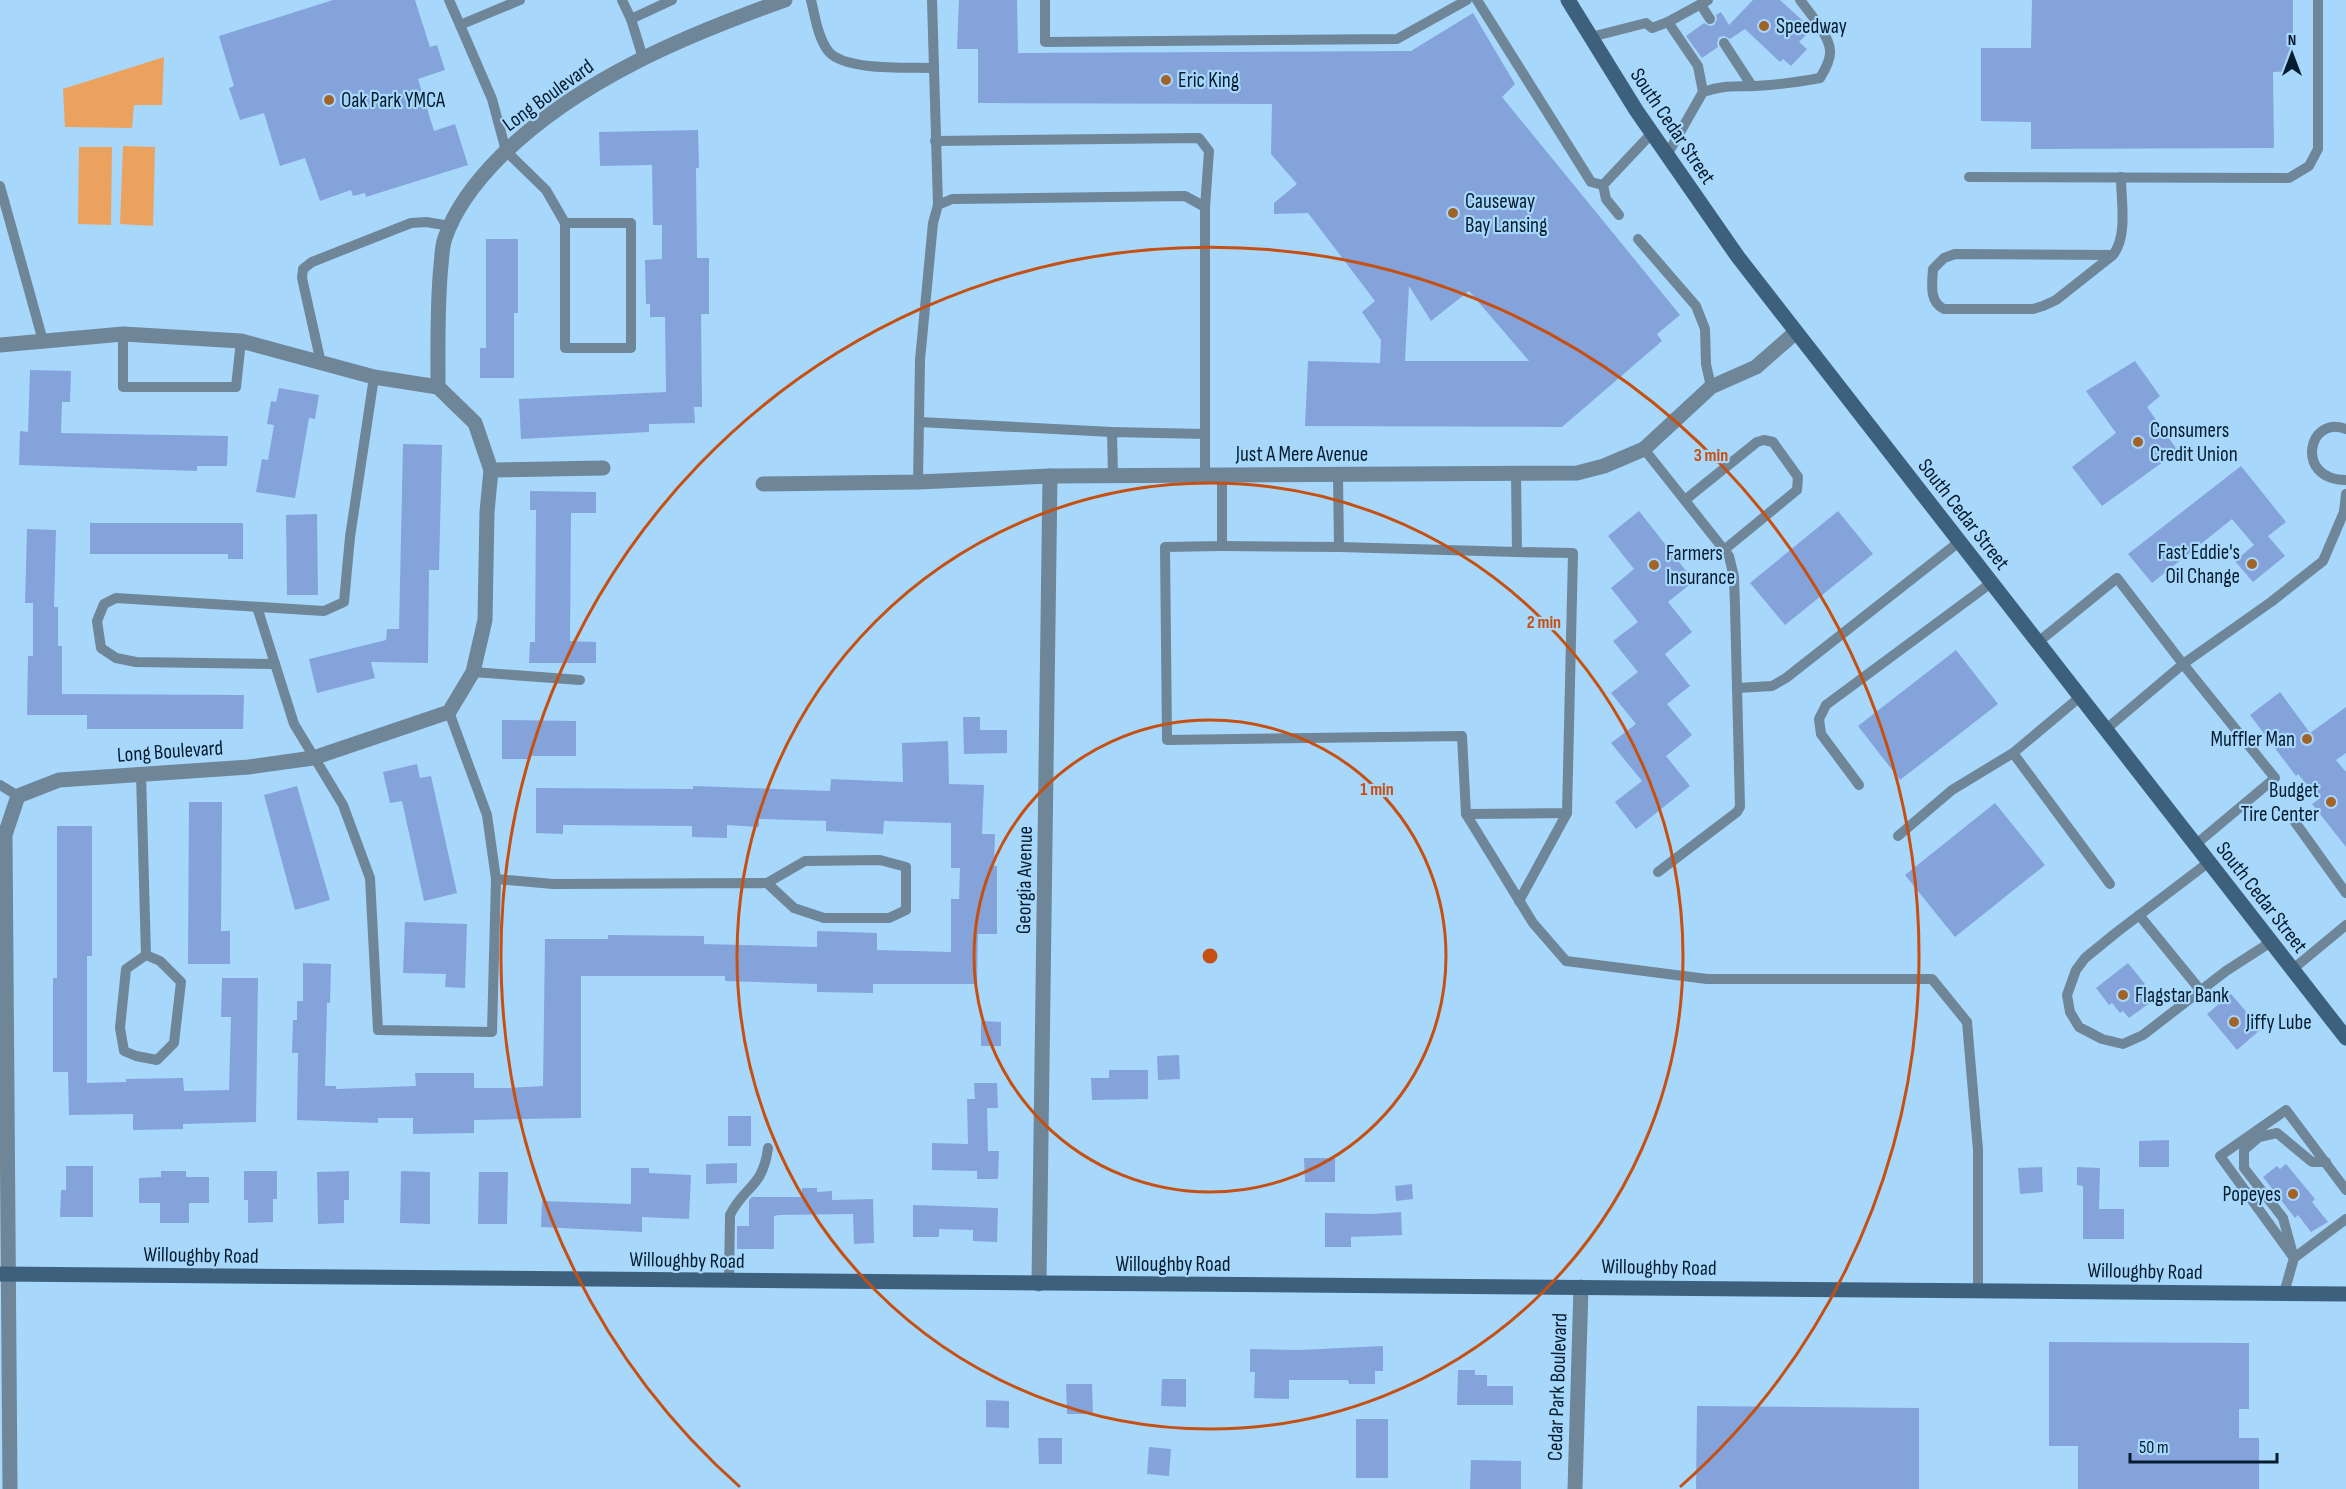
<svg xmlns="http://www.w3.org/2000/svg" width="2346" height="1489" viewBox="0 0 2346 1489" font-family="'Sofia Sans Condensed',sans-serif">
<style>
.green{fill:#eba25e}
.building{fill:#85a3db;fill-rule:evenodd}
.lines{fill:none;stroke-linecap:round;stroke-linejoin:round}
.lane{stroke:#6e8698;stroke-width:10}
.street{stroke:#6e8698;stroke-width:15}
.secondary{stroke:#3d617c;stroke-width:15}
.ring{fill:none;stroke:#c65011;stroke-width:3}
.poi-dot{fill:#a16428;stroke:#a8d7fc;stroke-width:2}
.labels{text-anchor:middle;stroke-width:4.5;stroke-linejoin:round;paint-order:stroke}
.poi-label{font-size:21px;fill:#041c2d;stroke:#a8d7fc;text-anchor:start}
.street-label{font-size:21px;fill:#041c2d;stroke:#a8d7fc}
.centre{fill:#c65011;stroke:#a8d7fc;stroke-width:3}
.ring-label{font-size:18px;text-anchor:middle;font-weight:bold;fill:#c65011;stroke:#a8d7fc;stroke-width:4.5;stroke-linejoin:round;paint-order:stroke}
</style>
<rect width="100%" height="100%" fill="#a8d7fc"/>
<!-- green -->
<g class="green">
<path d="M164,57l-2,48h-28l-2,23 -67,-1 -2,-38z"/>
<path d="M123,146l32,1 -2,79 -33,-2z"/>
<path d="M79,147h33l-1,78 -33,-1z"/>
</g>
<!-- building -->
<g class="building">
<path d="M333,0h82l15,47 7,-2 8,25 -27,9 16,52 21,-7 13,41 -102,32 -1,-4 -12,3 -2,-6 -31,11 -15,-43 -25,8 -16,-53 -24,7 -11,-32 5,-2 -15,-50z"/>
<path d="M959,0h58l1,53 393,-2 62,-38 42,71 -13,13 178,218 -23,19 5,7 -100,86 -257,-1 3,-65 72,2 1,-23 -19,-28 13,-11 -67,-88 -34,1v-11l23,-19 -26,-30 1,-50 -294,-1v-54h-21zM1409,286l22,35 38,-30 60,70h-124z"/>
<path d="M1753,0h27l32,29 -13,13 8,7 -16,17 -8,-7 -3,3 -35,-33 -15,10 -6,-3 -5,1 -2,6 1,4 -16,11 -16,-22 18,-13 6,3 4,-1 3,-6 -1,-4 5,-3 8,13z"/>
<path d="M2032,0h261v71l-20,1 1,76 -243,1v-27l-50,-1v-73h50z"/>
<path d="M698,130l1,38h-3l1,90h12v56h-8l1,93h-8l1,16 -46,1v8l-128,7 -2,-40 147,-7 -1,-75h-15v-13h-4l-1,-44 17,-1v-34h-9l-1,-60 -52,1 -1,-34z"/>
<path d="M486,239h32v74h-4v65h-34v-30h6z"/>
<path d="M2135,361l25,35 -13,11 31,44 -76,55 -30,-39 44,-34 -30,-42z"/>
<path d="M30,370l41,1 -1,31h-8l-1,31 167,3 -1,30h-30v5l-178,-6 1,-34 8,1z"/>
<path d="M279,388l40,7 -4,24 -6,-1 -14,80 -39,-6 6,-33 6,1 6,-35 -7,-1 4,-23 5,1z"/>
<path d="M403,444l39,1 -3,125h-10l-1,93 -57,-1 4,16 -58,15 -8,-34 77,-19 1,-11h12z"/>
<path d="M2241,466l45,56 -18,14 17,20 -32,26 -18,-21 19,-16 -22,-26 -80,64 -24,-29z"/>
<path d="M530,491l66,1v21h-25l-1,128 26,1v21h-67l1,-21h5l1,-132h-6z"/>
<path d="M1639,511l55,70 -26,21 24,30 -27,22 25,32 -23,18 25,31 -26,21 24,30 -54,43 -21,-27 27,-21 -31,-38 25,-19 -25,-31 27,-21 -25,-31 25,-19 -27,-34 23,-19 -26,-33z"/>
<path d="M1838,511l35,43 -88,71 -35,-42z"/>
<path d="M317,514l1,81h-31l-1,-80z"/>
<path d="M90,523h153v36h-15v-5h-138z"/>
<path d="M27,529l29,1 -2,77h4v39h4v48l182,1 -1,34h-156v-14h-60l1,-59h5v-53h-8z"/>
<path d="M1956,650l42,54 -98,76 -42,-54z"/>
<path d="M2280,692l30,41 36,-26v46l-10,7 10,12v75l-34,-43 7,-5 -21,-25 -2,2 -46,-61z"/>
<path d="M963,717h17v13h27v23l-43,1z"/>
<path d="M502,720l74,1v35h-45v3h-29z"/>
<path d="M948,741l1,43 35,1 -2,49h13l-1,32h3v68h-19l-1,50h-104v9l-56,-1v-8l-92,-3v-5h-144v142l-107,2v13l-61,1v-16h-35v5l-81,-3 1,-67h-6l1,-33h4v-19h6v-38l28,1 -1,39h-3l-2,83h11v3l80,-3 -1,-13h59v15h34l35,-2 2,-147h63v-4l96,1v8l113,3v-16l60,2v17l74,2v-53h8l1,-31h-9v-45l-67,-2 -1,13 -57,-3v-10l-67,-2v8l-32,-2v13l-35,-1v-11l-129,-1v9l-27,-1v-45l157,1v-3l137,5 1,-12 72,3 -1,-39z"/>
<path d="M417,764l3,14 11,-2 26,117 -33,8 -22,-100 -12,2 -7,-31z"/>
<path d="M297,786l33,114 -35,10 -31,-115z"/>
<path d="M189,802h33l-1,129h9v33h-42z"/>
<path d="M1995,803l50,62 -90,72 -50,-62z"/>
<path d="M57,826h35v130h-5v127l39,-1v-3l57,-1 1,13 45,-1 2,-73h-10l1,-39h36l-2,144 -73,2v5l-50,1v-16l-64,1 -1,-43h-15v-94h4z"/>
<path d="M405,922l62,2 -2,64 -20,-1 1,-13 -43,-1z"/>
<path d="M2128,963l17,21 -5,4 11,14 -22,16 -6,-7 -3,2 -8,-10 -3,2 -13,-17z"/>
<path d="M2231,994l30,35 -24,21 -30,-36z"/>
<path d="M981,1021l20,1v24h-20z"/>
<path d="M1179,1055l1,24 -22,1 -1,-24z"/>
<path d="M1109,1070h39v29l-56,1 -1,-22h18z"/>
<path d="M974,1083h23l1,25h-11l1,43h11l-1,28h-21v-8l-45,-1v-27l36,1 -1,-45h8z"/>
<rect x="728" y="1116" width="23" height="30"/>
<path d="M2169,1140v27h-30v-26z"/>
<path d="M1304,1158h31v24h-30z"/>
<path d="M737,1163v20l-31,1v-20z"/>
<path d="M2286,1164l29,35 -3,3 16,20 -17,10 -13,-17 -3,3 -32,-41 14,-11 3,3z"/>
<path d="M66,1166h27v51h-33l1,-27h5z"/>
<path d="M2042,1167l1,25 -23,2 -2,-26z"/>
<path d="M2077,1167l23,1 -1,41h25v30h-41v-53l-6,-1z"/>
<path d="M631,1168h18v5l42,2 -2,44 -47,-2v15l-101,-5 1,-26 89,3z"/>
<path d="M161,1171h25v6h23v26h-20v20h-29v-20h-21v-25l22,-1z"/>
<path d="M244,1171h33v28h-4v23l-25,1v-23h-4z"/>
<path d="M349,1171v29h-5v23l-26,1 -1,-52z"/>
<path d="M401,1171l29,1v52l-30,-1z"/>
<path d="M479,1172h29l-1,52h-29z"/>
<path d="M1412,1184l1,15 -17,2 -1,-15z"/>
<path d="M802,1188h15v4l15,-1v9l41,-1 1,44 -20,1 -1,-30 -74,1 -5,1v33h-37v-23h12v-26l3,-3h50z"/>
<path d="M913,1205l85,3 -1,34 -24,-1v-11l-34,-1v8h-26z"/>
<path d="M1401,1212l1,23 -51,2v10h-26v-34l47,1z"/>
<path d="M2049,1342l200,1v66h-10v29h20v51h-181v-43h-29z"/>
<path d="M1383,1346v25h-8v13h-26l-1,-4h-59v19l-35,-1 1,-26h-5v-23l50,1z"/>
<path d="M1458,1370h17v5h12v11h26v19h-56z"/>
<path d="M1162,1379h24v28l-25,-1z"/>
<path d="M1066,1384h26l1,30h-26z"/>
<path d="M986,1400l23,1v27l-23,-1z"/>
<path d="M1697,1406l222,2v81h-223z"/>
<rect x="1356" y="1419" width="32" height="59"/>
<path d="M1038,1438h24v26h-23z"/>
<path d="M1149,1447l22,2 -2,27 -22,-2z"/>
<path d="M1471,1460l50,1v28h-51z"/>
</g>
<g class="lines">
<!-- lane -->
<g class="lane">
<path d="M449,0l11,25"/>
<path d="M520,0l-60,25 32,74 14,52 40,39 19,33v125h66v-125h-66"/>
<path d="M622,0l9,19 12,39"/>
<path d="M811,0c4,16 7,39 18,52 17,19 79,15 104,16"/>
<path d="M932,0l6,205"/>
<path d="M1045,0v42l352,-3 70,-39"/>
<path d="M1477,0l114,182 12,3"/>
<path d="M1701,5l9,14"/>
<path d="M631,19l41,-19"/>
<path d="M1668,22l30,44 5,26"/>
<path d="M1591,37l55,-14 6,5 16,-6 40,-22"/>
<path d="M1724,43l28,43"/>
<path d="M935,141l264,-3 10,13 -4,56"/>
<path d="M1667,155l36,-63c21,-7 30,-5 51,-6 23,-1 44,-4 66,-8 5,-8 11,-19 10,-28 -1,-15 -21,-38 -30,-50"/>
<path d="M1969,177l320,1 20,-12 9,-17v-149"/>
<path d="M0,186l43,155"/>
<path d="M1619,215l-13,-16 -3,-14 49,-52"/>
<path d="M1638,239l58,67 9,23 1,35 5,23"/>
<path d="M2113,255l-158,-1 -11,4 -11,11c-1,15 -4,33 11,40h89l10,-3 13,-6 57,-45c15,-19 8,-54 8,-78"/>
<path d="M123,334v53h113l5,-46"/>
<path d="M321,363l-19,-85 1,-9 9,-7 99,-39 15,-1 24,4"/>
<path d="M919,422l193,10"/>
<path d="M2346,429c-38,-15 -52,51 0,51"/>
<path d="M1644,449l85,107 5,21 1,30 5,200 -3,5 -79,60"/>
<path d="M1222,475v71l-57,1 2,193 295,-4 4,78 101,-1 6,-260 -56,-1 -1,-79"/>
<path d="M1113,476l-1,-44 93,2"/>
<path d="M918,482l2,-122 13,-137 5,-18 14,-6 233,-3 20,11v268"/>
<path d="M1685,500l72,-58 7,-2 9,2 25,35 -1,13 -73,60"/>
<path d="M1222,546l117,1 -1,-72"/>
<path d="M1339,547l178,5"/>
<path d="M257,607l37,117 49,81 27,73 8,152 114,2 4,-153 -9,-64 -38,-103"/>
<path d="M2037,643l80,-65 66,86 -78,66"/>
<path d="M275,664l-139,-2 -20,-4 -15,-10 -4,-27 7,-17 12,-6 208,13 20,-9 6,-65 24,-160"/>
<path d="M473,672l107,8"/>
<path d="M1737,688l35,-2 14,-8 173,-136"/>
<path d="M2080,697l-67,56 97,131"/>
<path d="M141,774l5,181 14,6 21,21 -7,61 -17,17 -21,-4 -12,-5 -4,-23 6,-59 20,-14"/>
<path d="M0,785l18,11"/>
<path d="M1859,785l-38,-51 -2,-15 7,-14 165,-122"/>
<path d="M1466,814l67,109 33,38 141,18h225l35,43 11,128v140"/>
<path d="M2295,822l51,71"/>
<path d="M1898,836l54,-46 61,-37"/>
<path d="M2195,845l80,-67 -92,-114 88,-62 52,-41 21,-49 2,-18"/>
<path d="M2209,862l-92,70 -32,26 -9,12 -9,25 3,17 9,15 23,12 21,5 20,-9 83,-64 45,-29"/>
<path d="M496,879l57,5 214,-1 27,25 30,10h65l17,-8v-43l-26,-7 -75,1 -38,22"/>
<path d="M1519,901l48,-88"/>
<path d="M2139,915l62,76"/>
<path d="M2293,969l53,-44"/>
<path d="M2294,1258l-74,-102 66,-46 60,80"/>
<path d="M2294,1258l52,-39"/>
<path d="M729,1281l1,-66c14,-29 33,-27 38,-67"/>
<path d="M2284,1293l10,-35 -11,-40 -39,-50v-18l15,-13 18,-4 35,29h14"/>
</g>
<!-- street -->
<g class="street">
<path d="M0,345l123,-11 118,7 133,36 64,10 37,36 16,47 -4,42 -2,108 -12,52 -24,40 -136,46 -64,9 -190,13 -41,16 -13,39 5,654"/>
<path d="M438,387c0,-40 -1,-82 3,-122 1,-9 1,-19 4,-27 11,-32 32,-58 56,-82 77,-76 183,-120 284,-156"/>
<path d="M491,470l112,-2"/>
<path d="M763,484l155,-2 132,-6 527,-3 27,-7 40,-17 67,-62 45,-20 40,-35"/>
<path d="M1039,1284l11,-808"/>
<path d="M1575,1489l6,-202"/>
</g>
<!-- secondary -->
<g class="secondary">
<path d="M1568,0l68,110 102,147 608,781"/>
<path d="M0,1274l2346,20"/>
</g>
</g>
<!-- distance rings -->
<g class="ring">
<circle cx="1210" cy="956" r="236"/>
<circle cx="1210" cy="956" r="473"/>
<path d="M740 1487A709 709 0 1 1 1680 1487"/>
</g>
<!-- markers -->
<g class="poi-dot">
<circle cx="1764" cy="26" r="6"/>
<circle cx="1166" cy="80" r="6"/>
<circle cx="329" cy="100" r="6"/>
<circle cx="1453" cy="213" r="6"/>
<circle cx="2138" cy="442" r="6"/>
<circle cx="2252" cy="564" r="6"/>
<circle cx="1654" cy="565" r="6"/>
<circle cx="2307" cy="739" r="6"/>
<circle cx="2331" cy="802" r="6"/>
<circle cx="2123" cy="995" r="6"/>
<circle cx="2234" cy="1022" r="6"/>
<circle cx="2293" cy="1194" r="6"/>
</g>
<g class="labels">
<!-- poi labels -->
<g class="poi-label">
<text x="1776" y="33">Speedway</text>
<text x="1178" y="87">Eric King</text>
<text x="341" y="107">Oak Park YMCA</text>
<text x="1465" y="208">Causeway<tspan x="1465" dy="24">Bay Lansing</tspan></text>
<text x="2150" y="437">Consumers<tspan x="2150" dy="24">Credit Union</tspan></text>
<text x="2240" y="559" text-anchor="end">Fast Eddie's<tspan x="2240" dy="24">Oil Change</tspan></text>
<text x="1666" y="560">Farmers<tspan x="1666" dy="24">Insurance</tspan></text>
<text x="2295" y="746" text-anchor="end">Muffler Man</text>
<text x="2319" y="797" text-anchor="end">Budget<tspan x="2319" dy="24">Tire Center</tspan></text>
<text x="2135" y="1002">Flagstar Bank</text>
<text x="2246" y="1029">Jiffy Lube</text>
<text x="2281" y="1201" text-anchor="end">Popeyes</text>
</g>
<!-- street labels -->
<g class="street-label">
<text transform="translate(548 95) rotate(-36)" y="7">Long Boulevard</text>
<text transform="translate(1673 126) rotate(56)" y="7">South Cedar Street</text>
<text x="1302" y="461">Just A Mere Avenue</text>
<text transform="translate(1964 514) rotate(52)" y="7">South Cedar Street</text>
<text transform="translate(170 751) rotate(-4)" y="7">Long Boulevard</text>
<text transform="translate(1024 880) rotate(-89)" y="7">Georgia Avenue</text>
<text transform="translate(2262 897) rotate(52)" y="7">South Cedar Street</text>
<text transform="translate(201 1255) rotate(1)" y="7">Willoughby Road</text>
<text transform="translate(687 1260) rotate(1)" y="7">Willoughby Road</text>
<text x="1173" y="1271">Willoughby Road</text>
<text transform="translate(1659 1267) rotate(1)" y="7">Willoughby Road</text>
<text transform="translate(2145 1271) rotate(1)" y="7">Willoughby Road</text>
<text transform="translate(1557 1387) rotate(-88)" y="7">Cedar Park Boulevard</text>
</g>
</g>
<circle cx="1210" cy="956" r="9" class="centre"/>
<g class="ring-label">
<text x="1711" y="461">3 min</text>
<text x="1544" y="628">2 min</text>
<text x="1377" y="795">1 min</text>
</g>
<!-- north arrow -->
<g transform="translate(2292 54)" stroke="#a8d7fc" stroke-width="4.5" paint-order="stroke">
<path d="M0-4.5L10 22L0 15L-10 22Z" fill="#041c2d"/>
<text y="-9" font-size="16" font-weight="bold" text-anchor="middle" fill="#041c2d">N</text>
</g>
<!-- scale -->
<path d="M2130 1453v9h147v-9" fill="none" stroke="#041c2d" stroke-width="3"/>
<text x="2139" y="1453" font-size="18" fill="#041c2d" stroke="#a8d7fc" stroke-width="4.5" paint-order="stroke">50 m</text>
</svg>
